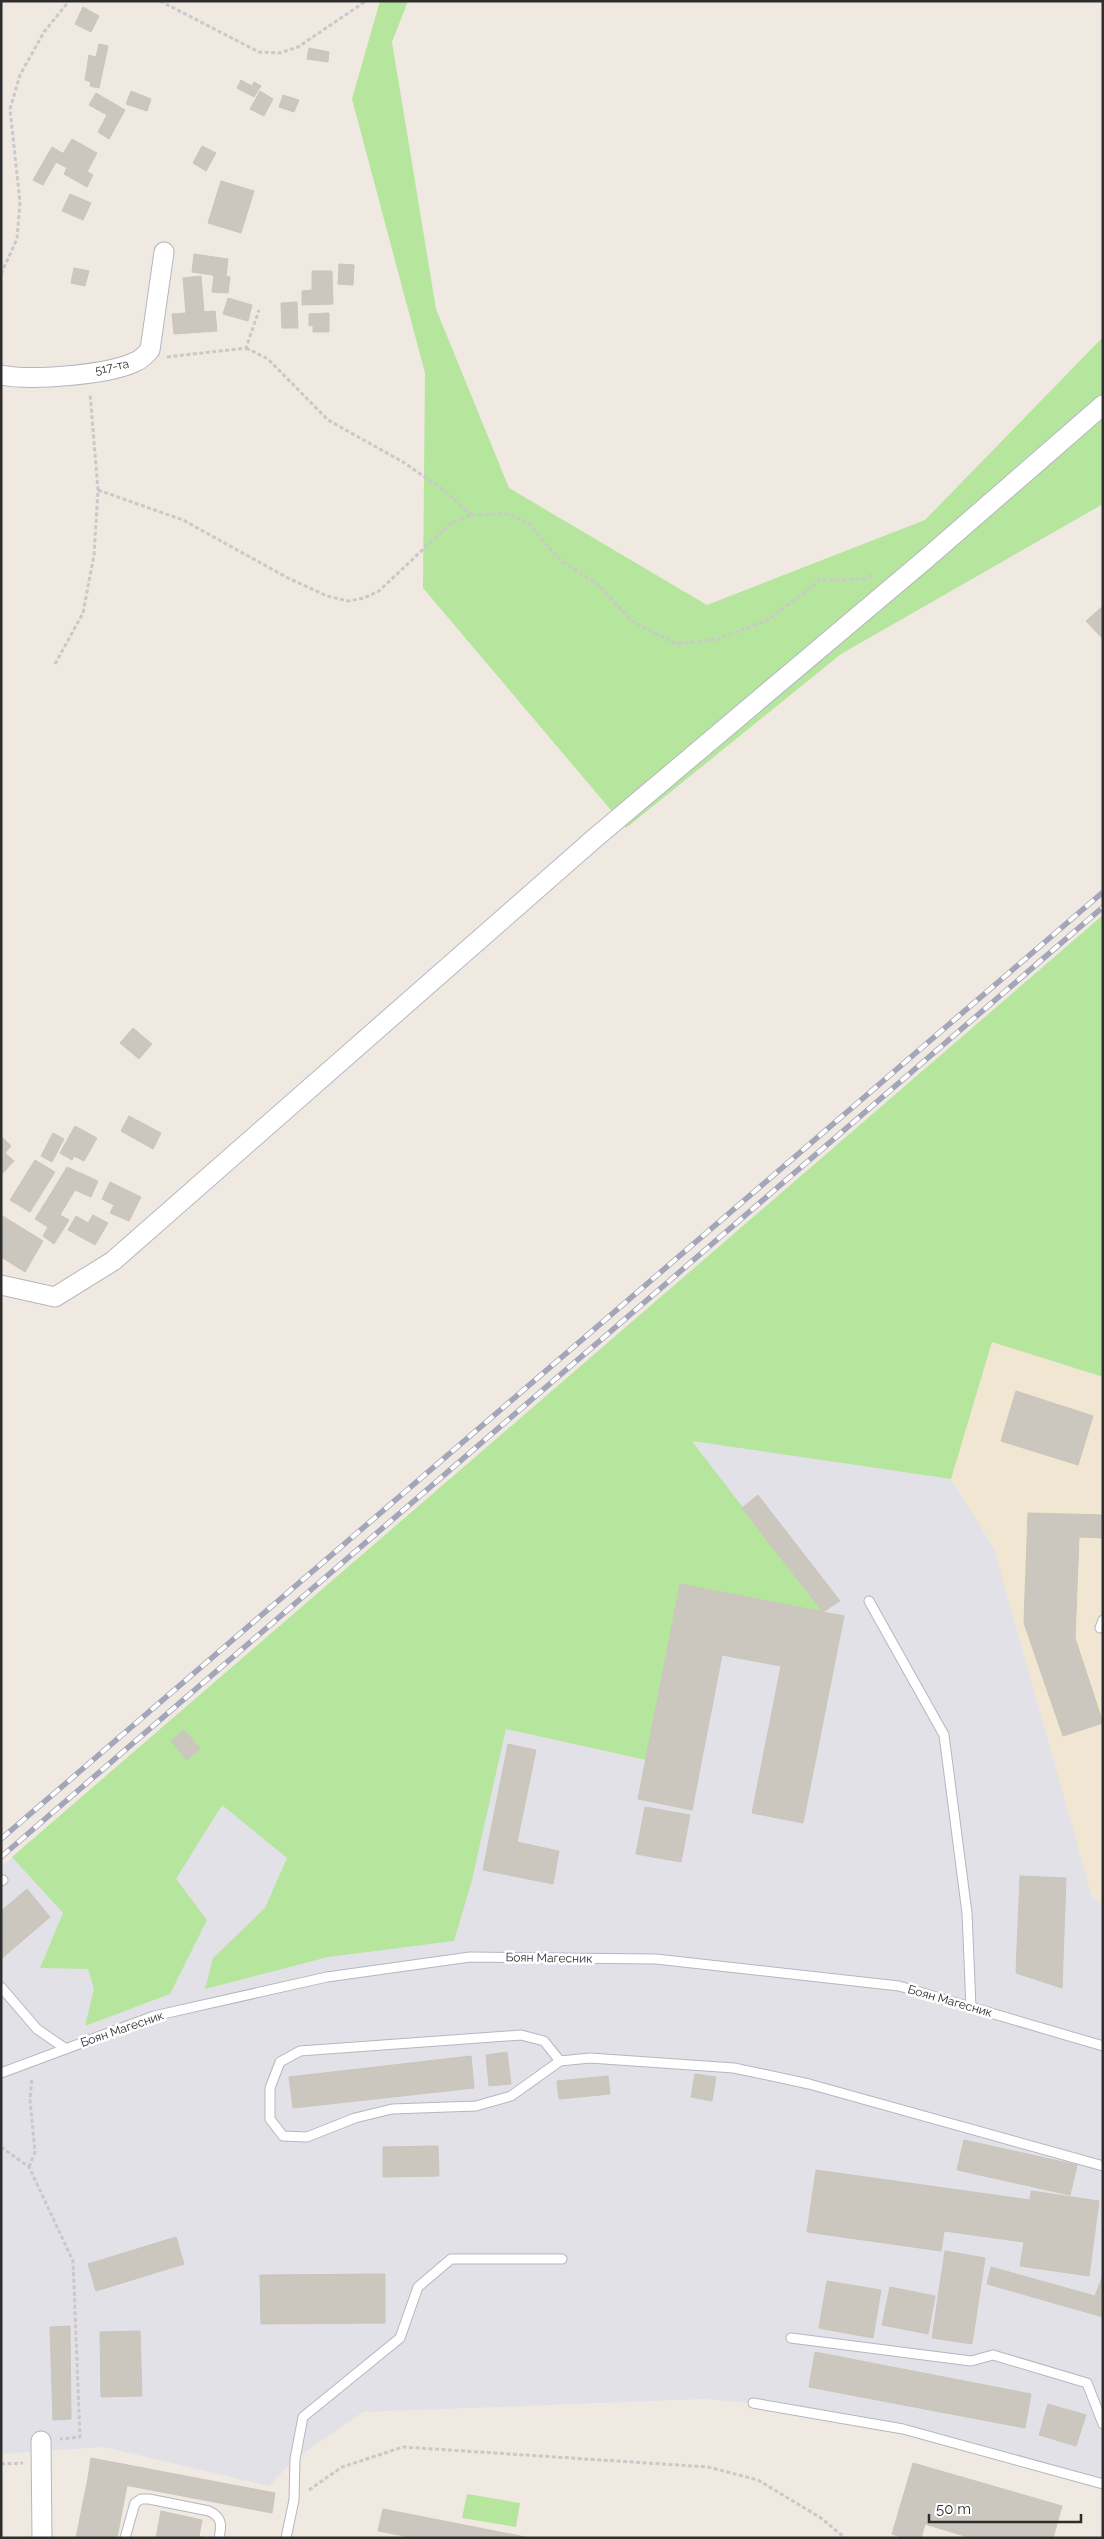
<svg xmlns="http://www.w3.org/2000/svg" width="1104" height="2539" viewBox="0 0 1104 2539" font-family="Raleway,sans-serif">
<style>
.industrial{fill:#e3e1e8}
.education{fill:#f0e6d1}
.green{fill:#b6e59e}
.building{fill:#cbc7bf;stroke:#cbc5ba}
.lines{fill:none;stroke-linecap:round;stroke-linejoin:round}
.lane-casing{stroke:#b4b7c1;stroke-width:11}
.street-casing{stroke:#b4b7c1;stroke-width:21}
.path{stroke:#c9c9c9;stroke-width:3;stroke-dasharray:4 2.5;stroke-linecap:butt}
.lane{stroke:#fff;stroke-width:9}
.street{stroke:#fff;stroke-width:19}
.rail-casing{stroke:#a3a6b8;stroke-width:5.5}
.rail{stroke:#fff;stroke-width:4;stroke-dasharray:11;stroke-linecap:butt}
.labels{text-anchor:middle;stroke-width:5;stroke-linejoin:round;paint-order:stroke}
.street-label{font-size:12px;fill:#2e2e2e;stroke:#fff}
</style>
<rect width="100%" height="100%" fill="#efe9e1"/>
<!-- industrial -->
<path class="industrial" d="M692,1440l259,39 43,69 98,348 11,9v579l-200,-55 -150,-26 -49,-4 -341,13 -68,47 -26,27 -165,-39 -103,7v-587l179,-155 292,168 34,-151 139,31 35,-176 62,-76z"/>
<!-- education -->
<path class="education" d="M992,1342l111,35v528l-11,-9 -98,-348 -43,-69z"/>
<!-- green -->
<g class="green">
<path d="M380,1h28l-16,41 44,267 73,179 198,117 218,-85 178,-183v167l-262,150 -215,174 -203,-240 2,-215 -73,-274z"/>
<path d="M1103,915v462l-111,-35 -41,137 -259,-38 131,171 -143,-28 -34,176 -140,-31 -34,151 -18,61 -126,16 -123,32 8,-31 52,-50 22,-50 -65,-53 -46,74 31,41 -37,74 -85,32 9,-37 -6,-20 -48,-1 23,-55 -51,-56z"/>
<path d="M467,2494l53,9 -4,24 -54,-9z"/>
</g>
<!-- building -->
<g class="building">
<path d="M83,7l16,9 -8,16 -16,-8z"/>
<path d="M99,44l9,2 -9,42 -9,-2 1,-4 -6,-2 4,-25 7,2z"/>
<path d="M309,48l20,4 -1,10 -21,-3z"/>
<path d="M241,80l11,6 2,-4 7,4 -7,11 -17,-9z"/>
<path d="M131,91l20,8 -4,12 -21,-7z"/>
<path d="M260,91l13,8 -9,17 -14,-7z"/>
<path d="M96,93l29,17 -16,29 -11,-7 9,-17 -18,-10z"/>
<path d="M283,95l16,5 -5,12 -15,-5z"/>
<path d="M72,139l25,14 -10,19 -26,-15z"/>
<path d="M202,146l14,7 -10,18 -13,-8z"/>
<path d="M52,147l12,7 -3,3 32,18 -6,12 -23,-13 3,-6 -11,-6 -13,23 -10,-5z"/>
<path d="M221,181l33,10 -13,42 -33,-10z"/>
<path d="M70,194l21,9 -8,17 -21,-9z"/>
<path d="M194,254l34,5 -2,18 -34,-5z"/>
<path d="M339,264l15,1 -1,20 -15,-1z"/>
<path d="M74,268l15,3 -4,15 -14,-3z"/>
<path d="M312,271h20l1,33 -31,1v-14l10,-1z"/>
<path d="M214,275l16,2 -2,16 -16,-1z"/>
<path d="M201,276l3,36 -18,1 -3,-35z"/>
<path d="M228,298l24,7 -4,16 -25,-7z"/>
<path d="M297,302l1,26h-16l-1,-25z"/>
<path d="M215,311l2,20 -43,3 -2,-20z"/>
<path d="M329,313v19h-16v-7l-4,1v-12z"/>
<path d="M1103,606v33l-17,-18z"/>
<path d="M133,1028l19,16 -13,15 -19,-16z"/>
<path d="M129,1116l32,17 -8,16 -32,-18z"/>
<path d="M75,1126l22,12 -13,23 -10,-5 -2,4 -12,-7z"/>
<path d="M53,1133l11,6 -12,23 -11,-6z"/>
<path d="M1,1136l10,10 -6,7 9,8 -13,14z"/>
<path d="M35,1160l20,12 -25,40 -20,-12z"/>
<path d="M67,1167l31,14 -7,16 -16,-7 -9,15 -16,-10z"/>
<path d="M110,1182l31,15 -12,24 -19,-8 4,-8 -12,-6z"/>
<path d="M50,1195l16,10 -6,10 9,5 -15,24 -11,-8 5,-9 -13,-8z"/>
<path d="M1,1215l42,26 -18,31 -24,-15z"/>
<path d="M93,1215l15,8 -13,22 -27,-15 8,-14 12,7z"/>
<path d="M1016,1391l77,25 -15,49 -77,-24z"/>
<path d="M758,1495l82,106 -17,11 -81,-104z"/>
<path d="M1028,1513l75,2v23l-24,-1 -4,101 28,85 -40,13 -39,-113z"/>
<path d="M680,1584l164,32 -41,207 -51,-10 29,-147 -59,-11 -30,155 -54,-11z"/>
<path d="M184,1730l16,19 -13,11 -16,-19z"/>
<path d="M508,1744l28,6 -19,92 42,9 -6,33 -70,-14z"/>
<path d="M645,1807l45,8 -9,47 -45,-8z"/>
<path d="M1020,1876l46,2 -4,110 -46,-15z"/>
<path d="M27,1889l23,28 -49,42v-48z"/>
<path d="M507,2052l4,32 -22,2 -3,-31z"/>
<path d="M471,2056l3,32 -181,20 -4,-31z"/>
<path d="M695,2074l21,3 -4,24 -21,-4z"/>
<path d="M608,2076l2,18 -51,5 -2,-18z"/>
<path d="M964,2140l113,25 -7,30 -113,-25z"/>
<path d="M438,2146l1,30 -56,1v-30z"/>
<path d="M816,2170l214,30 1,-9 68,10 -10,75 -69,-10 4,-24 -80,-11 -3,20 -134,-19z"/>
<path d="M176,2237l8,27 -88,27 -8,-27z"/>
<path d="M945,2251l40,7 -13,86 -40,-6z"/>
<path d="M991,2267l104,29 8,-21v42l-116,-33z"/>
<path d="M385,2274v49l-124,1 -1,-49z"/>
<path d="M827,2281l54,9 -8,48 -54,-10z"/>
<path d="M890,2287l45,9 -7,38 -46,-9z"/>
<path d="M70,2326l1,93 -18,1 -3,-93z"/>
<path d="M140,2331l2,65 -41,1 -1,-65z"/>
<path d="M815,2352l216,42 -6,34 -216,-41z"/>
<path d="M1048,2404l38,11 -10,31 -37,-11z"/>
<path d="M91,2458l184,35 -3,20 -184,-35z"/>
<path d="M913,2463l149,43 -9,32h-82l-46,-14 -4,14h-17l-12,-4z"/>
<path d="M88,2478l20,4 -11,56h-21z"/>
<path d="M108,2482l19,3 -10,53h-20z"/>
<path d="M383,2509l147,29h-115l-37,-7z"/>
<path d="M161,2511l41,9 -3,16 5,2h-48z"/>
</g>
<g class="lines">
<defs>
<g id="lane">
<path d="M869,1601l75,134 23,178 4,94"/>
<path d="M1100,1628l3,-8"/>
<path d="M1,1881l2,-1"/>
<path d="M1,1987l36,42 29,20"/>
<path d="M560,2061l-16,-20 -23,-6 -221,16 -20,11 -10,26v31l13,17 24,1 48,-19 37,-9 84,-3 35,-10 49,-35 30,-3 144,10 75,16 294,82"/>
<path d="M1,2073l153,-57 173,-39 143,-20 186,2 243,27 204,60"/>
<path d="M791,2338l180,23 22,-6 94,28 16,41"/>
<path d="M753,2403l150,26 200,55"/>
<path d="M125,2538l10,-35 6,-4h8l60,12c13,6 13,14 10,27"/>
<path d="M286,2538l8,-38 1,-41 8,-42 97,-79 18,-51 33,-28h111"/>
</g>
<g id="street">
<path d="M1,375c30,6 107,0 134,-13 6,-2 11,-8 15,-12l14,-98"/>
<path d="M1,1285l54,12 58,-36 482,-423 332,-280 176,-153"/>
<path d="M41,2441l1,97"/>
</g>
</defs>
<!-- lane casing -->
<use href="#lane" class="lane-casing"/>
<!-- street casing -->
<use href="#street" class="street-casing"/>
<!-- path -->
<g class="path">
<path d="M160,1l99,51 21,1 18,-6 68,-46"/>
<path d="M1,274l16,-35 3,-37 -10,-93 10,-34 24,-43 25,-31"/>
<path d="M246,348l22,11 60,61 75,42 42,29 26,24"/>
<path d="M167,357l79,-9 13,-38"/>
<path d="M98,490l85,30 105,58 39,18 21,5 16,-3 15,-7 73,-69 19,-7 24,-1h13l20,9 31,36 38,25 35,37 44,23 42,-5 50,-19 52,-40 43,-1 11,-4"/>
<path d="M55,664l28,-51 11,-58 4,-65 -8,-97"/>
<path d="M1,2147l28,20 44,94 7,176 -20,2"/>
<path d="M29,2167l6,-15 -5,-52 2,-23"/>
<path d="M1,2464l22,-1"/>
<path d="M309,2490l33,-23 61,-20 305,20 50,13 63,38 24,20"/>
</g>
<!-- lane -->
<use href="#lane" class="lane"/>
<!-- street -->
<use href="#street" class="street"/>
<defs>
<g id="rail">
<path d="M1,1839l1102,-947"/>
<path d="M1,1857l1102,-950"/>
</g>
</defs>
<!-- rail casing -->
<use href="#rail" class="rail-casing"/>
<!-- rail -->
<use href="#rail" class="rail"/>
</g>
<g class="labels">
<!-- street labels -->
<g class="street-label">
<text transform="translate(112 367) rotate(-12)" y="4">517-та</text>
<text transform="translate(549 1958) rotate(1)" y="4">Боян Магесник</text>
<text transform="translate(950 2001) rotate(16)" y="4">Боян Магесник</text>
<text transform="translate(122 2029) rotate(-19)" y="4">Боян Магесник</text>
</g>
</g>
<!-- border -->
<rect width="1104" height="2539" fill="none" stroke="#2e2e2e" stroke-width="5"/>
<!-- scale -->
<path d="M929 2514v8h152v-8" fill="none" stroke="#2e2e2e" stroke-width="2.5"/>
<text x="936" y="2514" font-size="15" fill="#2e2e2e" stroke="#ffffff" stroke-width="4" paint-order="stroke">50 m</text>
</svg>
